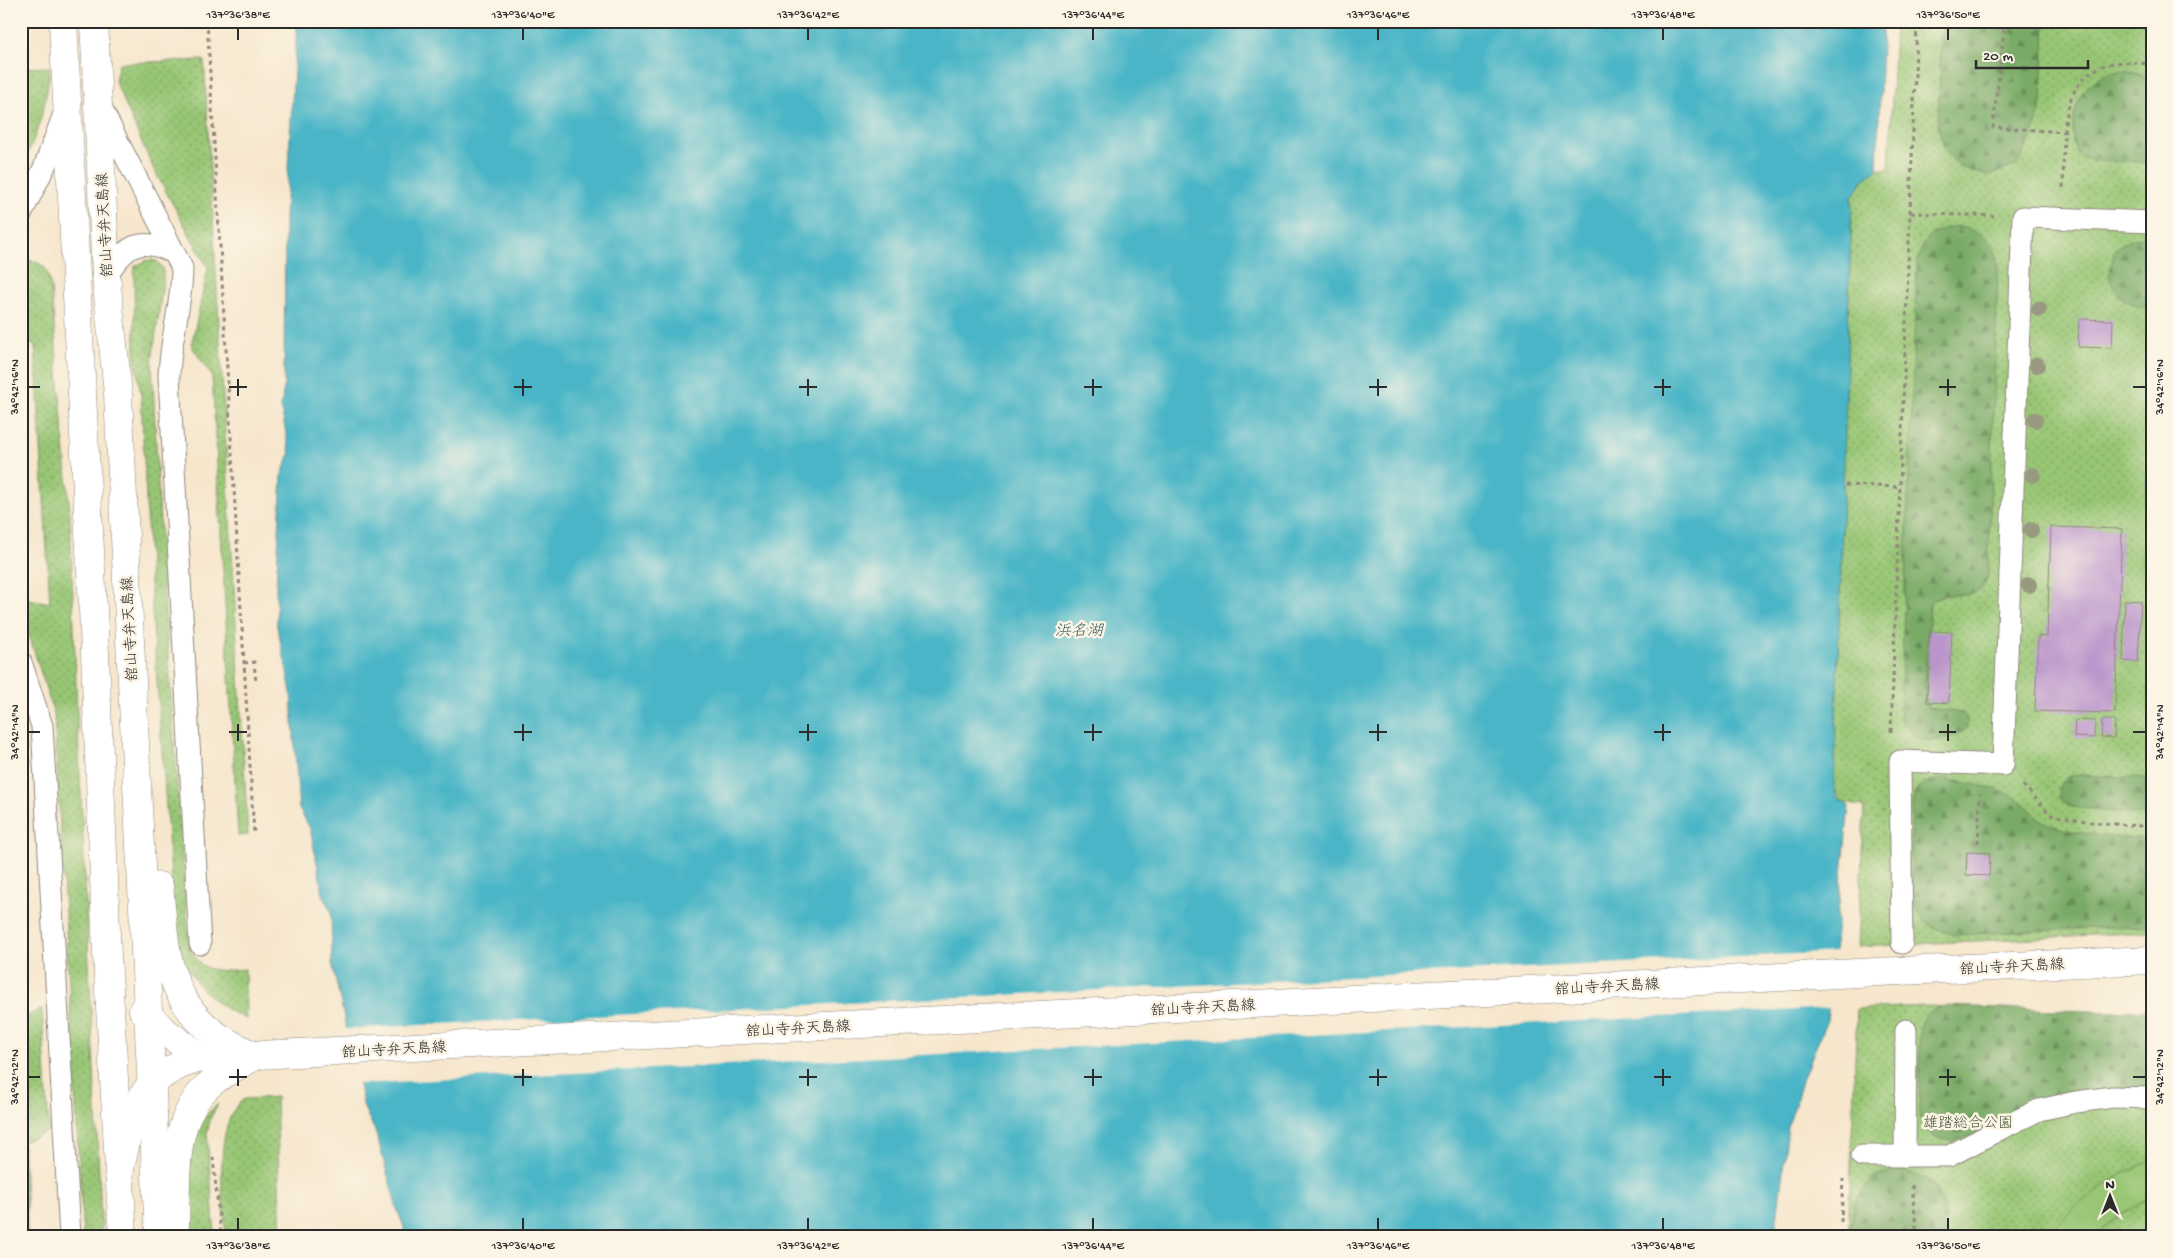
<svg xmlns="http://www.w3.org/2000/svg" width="2173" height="1258" viewBox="0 0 2173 1258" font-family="'Gochi Hand','Klee One',sans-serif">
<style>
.grass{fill:url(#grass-dots);stroke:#627850}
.forest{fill:url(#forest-firs);stroke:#526b48}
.pitch{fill:#98c674;stroke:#627850}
.water{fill:#49b5c6;stroke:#3a7078}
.pier{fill:#f6e6cc}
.building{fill:#ba95cb}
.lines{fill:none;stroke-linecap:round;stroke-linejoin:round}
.lane-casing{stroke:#90887c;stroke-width:23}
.secondary-casing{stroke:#90887c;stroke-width:29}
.path{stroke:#90887c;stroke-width:3;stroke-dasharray:4 4;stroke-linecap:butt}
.lane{stroke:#fff;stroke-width:21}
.secondary{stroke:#fff;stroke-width:28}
.tree{fill:#989980}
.ticks{fill:none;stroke:#2b2b2b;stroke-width:2}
.labels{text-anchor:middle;stroke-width:5;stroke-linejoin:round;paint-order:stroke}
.street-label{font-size:15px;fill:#2b2b2b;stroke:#fcf5e5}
.park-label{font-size:15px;fill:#4c5a41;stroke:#fcf5e5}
.water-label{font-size:16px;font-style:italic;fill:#365b61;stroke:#fcf5e5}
.neatline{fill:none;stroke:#2b2b2b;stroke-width:2}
.ticks-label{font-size:12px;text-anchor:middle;fill:#2b2b2b}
</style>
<defs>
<pattern id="grass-dots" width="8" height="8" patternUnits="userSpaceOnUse" patternTransform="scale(1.25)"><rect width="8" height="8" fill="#98c674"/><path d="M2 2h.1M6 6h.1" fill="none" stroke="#7ca15f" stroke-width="1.8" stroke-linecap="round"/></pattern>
<pattern id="forest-firs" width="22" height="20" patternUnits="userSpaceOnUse" patternTransform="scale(1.25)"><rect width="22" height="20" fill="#7aab66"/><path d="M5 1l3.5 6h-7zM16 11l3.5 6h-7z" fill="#648b54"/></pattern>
</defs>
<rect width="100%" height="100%" fill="#fcf5e5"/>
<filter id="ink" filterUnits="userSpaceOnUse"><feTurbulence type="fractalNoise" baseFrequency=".02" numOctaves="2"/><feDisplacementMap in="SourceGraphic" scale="10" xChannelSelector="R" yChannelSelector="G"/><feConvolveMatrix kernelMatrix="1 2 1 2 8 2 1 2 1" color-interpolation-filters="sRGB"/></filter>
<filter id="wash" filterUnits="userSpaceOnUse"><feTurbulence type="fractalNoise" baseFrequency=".0096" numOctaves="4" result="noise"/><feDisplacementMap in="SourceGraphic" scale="20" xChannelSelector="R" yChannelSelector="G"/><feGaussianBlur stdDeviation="1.12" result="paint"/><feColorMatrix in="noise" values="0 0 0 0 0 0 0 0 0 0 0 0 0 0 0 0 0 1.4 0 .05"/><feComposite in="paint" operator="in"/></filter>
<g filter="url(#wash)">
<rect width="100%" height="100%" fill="#f6e6cc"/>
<!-- grass -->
<g class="grass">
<path d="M1895,21h257v911l-294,15 6,-141c-16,-1 -25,-3 -30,-20l18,-589 11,-17 14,-11h12z"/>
<path d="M204,60l44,775 -10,1 -26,-460 -19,-28 -1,-6 16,-74 -54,-98 -39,-89 4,-18z"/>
<path d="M50,67c-3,36 -12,68 -29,100v-99z"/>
<path d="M27,260c19,3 20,9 24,28l19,226 7,199 25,524h-19l-29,-523 -33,-104 3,-12 26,5 -15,-258 -8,-2 -6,-17v-64z"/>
<path d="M148,260l9,1 6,7v15l-11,79 11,222 26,362c11,29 30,25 56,23l1,50c-39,-17 -63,-45 -71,-87l-25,-348 -9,-189 -6,-37 -1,-83 1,-9z"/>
<path d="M1926,1006l187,6 39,-2v227h-304l9,-228z"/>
<path d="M42,1009l7,122 -26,11 5,95h-7v-218z"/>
<path d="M276,1097l5,140h-55c-3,-37 -14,-115 18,-138z"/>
<path d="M218,1104l-7,13 -4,16 8,104h-25c0,-32 -6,-81 8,-109 4,-10 12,-17 20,-24z"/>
</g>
<!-- forest -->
<g class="forest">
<path d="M1942,21h103l-3,81 -9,33 -16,30 -30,11 -27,-9 -16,-18 -6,-25z"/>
<path d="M2112,72c44,-2 37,11 36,47l1,4 3,1v40c-21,-6 -51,1 -69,-6 -18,-9 -9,-54 1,-67 8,-10 17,-15 28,-19z"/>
<path d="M1957,226c31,8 37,13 41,44l-10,306c-9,33 -38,9 -58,26l-5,97 3,8c11,5 24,3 36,7l4,8 -3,8c-25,13 -54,19 -65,-14l17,-453c9,-28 12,-31 40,-37z"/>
<path d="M2152,236v72c-27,-1 -50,-20 -40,-48 1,-3 2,-8 4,-11 10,-10 23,-11 36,-13z"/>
<path d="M2079,775l73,3v38l-80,-9 -12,-8 -1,-12 8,-10z"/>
<path d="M1945,779c23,5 51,7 71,19 12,7 20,21 33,26 28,12 72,14 103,14v87l-198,10c-18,-6 -26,-7 -37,-24 -7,-11 -8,-106 -2,-119 6,-11 19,-12 30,-13z"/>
<path d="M1944,1006l169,6 39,-2v79l-200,52c-21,-4 -27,-7 -33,-28l1,-86c5,-14 10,-17 24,-21z"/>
<path d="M1901,1169l32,14 12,29 1,25h-98l8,-38 18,-23z"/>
</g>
<!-- pitch -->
<path class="pitch" d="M2152,1161v36l-31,17 -29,23h-46c30,-33 63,-60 106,-76z"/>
<!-- water -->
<g class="water">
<path d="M297,21h1586l-6,148 -14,11 -11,17 -18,589 3,11 12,9 -22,214 -24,58 -15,49 -13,110h-1367l-10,-25 -22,-79 -12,-25 -32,-145 -1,-51 -8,-18 -13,-66 -11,-19 -8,-116 -5,-28 -9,-38 -1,-38 6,-115 8,-20 -9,-47 3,-21 1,-169z"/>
<path d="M2152,414v129h-7l4,-116z"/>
</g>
<!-- pier -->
<path class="pier" d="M1838,952l-7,56 -1475,76 -12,-55z"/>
<g id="blocks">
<!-- building -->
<g class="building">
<path d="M2079,319l34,1 -1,28 -34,-1z"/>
<path d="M2051,527l71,2 -7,184 -80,-2 3,-75 9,1z"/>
<path d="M2125,600l16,1 -3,61 -15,-1z"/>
<path d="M1929,631l23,1 -3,71 -22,-1z"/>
<path d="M2075,720l20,1 -1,17 -20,-1z"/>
<path d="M2102,720h13l-1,18 -13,-1z"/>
<path d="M1967,852l23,1 -1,23 -23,-1z"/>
</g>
</g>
</g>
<g filter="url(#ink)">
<use href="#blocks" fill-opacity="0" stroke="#90887c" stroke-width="1"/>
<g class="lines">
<defs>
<g id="lane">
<path d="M100,106l82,162c0,37 -12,72 -13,108l31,568"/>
<path d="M21,214l23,-46 21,-57"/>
<path d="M106,276c19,-30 34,-41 68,-23"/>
<path d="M21,662l21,64 28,511"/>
<path d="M1902,943l-2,-182 103,4 20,-548 129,5"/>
<path d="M1862,1156h87l55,-29 35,-17 37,-8 37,-5 39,1"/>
<path d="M1905,1156l1,-126"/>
</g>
<g id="secondary">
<path d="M63,21l31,608 13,326 16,282"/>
<path d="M94,21l12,255 12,118 41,843"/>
<path d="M159,886c6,56 5,108 53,146 12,10 27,16 40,23"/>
<path d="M143,1010l20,20 38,28"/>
<path d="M119,1174c13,-59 16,-99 82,-116l1676,-86 275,-12"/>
<path d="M175,1226c2,-48 -5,-108 35,-142 13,-11 29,-19 43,-27"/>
</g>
</defs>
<!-- lane casing -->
<use href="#lane" class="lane-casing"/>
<!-- secondary casing -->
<use href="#secondary" class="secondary-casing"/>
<!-- path -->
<g class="path">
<path d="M207,21l47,814"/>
<path d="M2005,21l-12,106 72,5"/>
<path d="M1889,24v-3"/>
<path d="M2063,188c2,-44 -8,-109 46,-124 13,-3 29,-1 43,0"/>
<path d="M1910,213l7,-192"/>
<path d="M1845,485l55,2"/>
<path d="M244,663l10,-1 2,21"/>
<path d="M1891,732l19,-519 84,3"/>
<path d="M2023,785l28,30 40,7 61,5"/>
<path d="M1978,843l2,-50"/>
<path d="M213,1157l8,80"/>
<path d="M1912,1185l5,52"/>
<path d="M1841,1222l2,-43"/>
</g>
<!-- lane -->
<use href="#lane" class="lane"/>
<!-- secondary -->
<use href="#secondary" class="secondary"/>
</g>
<!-- trees -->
<g class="tree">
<circle cx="2039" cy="309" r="8"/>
<circle cx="2037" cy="365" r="8"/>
<circle cx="2035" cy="420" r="8"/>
<circle cx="2033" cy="475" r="8"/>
<circle cx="2031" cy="530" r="8"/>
<circle cx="2029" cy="585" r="8"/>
</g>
</g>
<!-- ticks -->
<path class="ticks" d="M238,28v12M523,28v12M808,28v12M1093,28v12M1378,28v12M1663,28v12M1948,28v12M238,379v17M523,379v17M808,379v17M1093,379v17M1378,379v17M1663,379v17M1948,379v17M28,387h12M229,387h18M514,387h18M799,387h18M1084,387h18M1369,387h18M1654,387h17M1939,387h17M2133,387h13M238,724v17M523,724v17M808,724v17M1093,724v17M1378,724v17M1663,724v17M1948,724v17M28,732h12M229,732h18M514,732h18M799,732h18M1084,732h18M1369,732h18M1654,732h17M1939,732h17M2133,732h13M238,1069v17M523,1069v17M808,1069v17M1093,1069v17M1378,1069v17M1663,1069v17M1948,1069v17M28,1077h12M229,1077h18M514,1077h18M799,1077h18M1084,1077h18M1369,1077h18M1654,1077h17M1939,1077h17M2133,1077h13M238,1218v12M523,1218v12M808,1218v12M1093,1218v12M1378,1218v12M1663,1218v12M1948,1218v12"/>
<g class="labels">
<!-- street labels -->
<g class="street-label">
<text transform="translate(104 225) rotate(-93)" y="5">舘山寺弁天島線</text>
<text transform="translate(129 629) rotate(-93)" y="5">舘山寺弁天島線</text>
<text transform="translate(2012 966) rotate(-3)" y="5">舘山寺弁天島線</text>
<text transform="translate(1607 986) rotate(-3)" y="5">舘山寺弁天島線</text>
<text transform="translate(1203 1007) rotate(-3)" y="5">舘山寺弁天島線</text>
<text transform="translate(798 1028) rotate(-3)" y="5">舘山寺弁天島線</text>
<text transform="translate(394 1049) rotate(-3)" y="5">舘山寺弁天島線</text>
</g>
<!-- park labels -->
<g class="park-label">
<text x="1968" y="1127">雄踏総合公園</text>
</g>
<!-- water labels -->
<g class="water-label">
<text x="1079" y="635">浜名湖</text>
</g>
</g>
<!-- margin -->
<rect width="2173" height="1258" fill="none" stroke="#fcf5e5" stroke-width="55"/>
<!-- north arrow -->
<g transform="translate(2110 1196)" stroke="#fcf5e5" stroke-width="4" paint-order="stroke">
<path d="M0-4L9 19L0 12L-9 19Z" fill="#2b2b2b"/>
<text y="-8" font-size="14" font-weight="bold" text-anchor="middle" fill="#2b2b2b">N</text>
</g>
<!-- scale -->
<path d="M1976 60v8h112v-8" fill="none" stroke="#2b2b2b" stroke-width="2.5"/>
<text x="1983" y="60" font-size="15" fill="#2b2b2b" stroke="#fcf5e5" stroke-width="4" paint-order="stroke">20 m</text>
<rect x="28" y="28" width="2118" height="1202" class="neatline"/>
<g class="ticks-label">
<text x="238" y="18">137°36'38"E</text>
<text x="523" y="18">137°36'40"E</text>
<text x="808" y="18">137°36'42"E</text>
<text x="1093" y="18">137°36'44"E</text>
<text x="1378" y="18">137°36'46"E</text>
<text x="1663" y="18">137°36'48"E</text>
<text x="1948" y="18">137°36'50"E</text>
<text transform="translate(14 387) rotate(-90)" y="4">34°42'16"N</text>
<text transform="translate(2159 387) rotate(-90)" y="4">34°42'16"N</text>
<text transform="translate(14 732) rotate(-90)" y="4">34°42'14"N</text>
<text transform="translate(2159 732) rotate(-90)" y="4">34°42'14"N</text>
<text transform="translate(14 1077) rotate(-90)" y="4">34°42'12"N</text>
<text transform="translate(2159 1077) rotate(-90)" y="4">34°42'12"N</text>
<text x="238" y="1249">137°36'38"E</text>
<text x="523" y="1249">137°36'40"E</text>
<text x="808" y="1249">137°36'42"E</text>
<text x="1093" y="1249">137°36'44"E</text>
<text x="1378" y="1249">137°36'46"E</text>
<text x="1663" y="1249">137°36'48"E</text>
<text x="1948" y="1249">137°36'50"E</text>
</g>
</svg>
